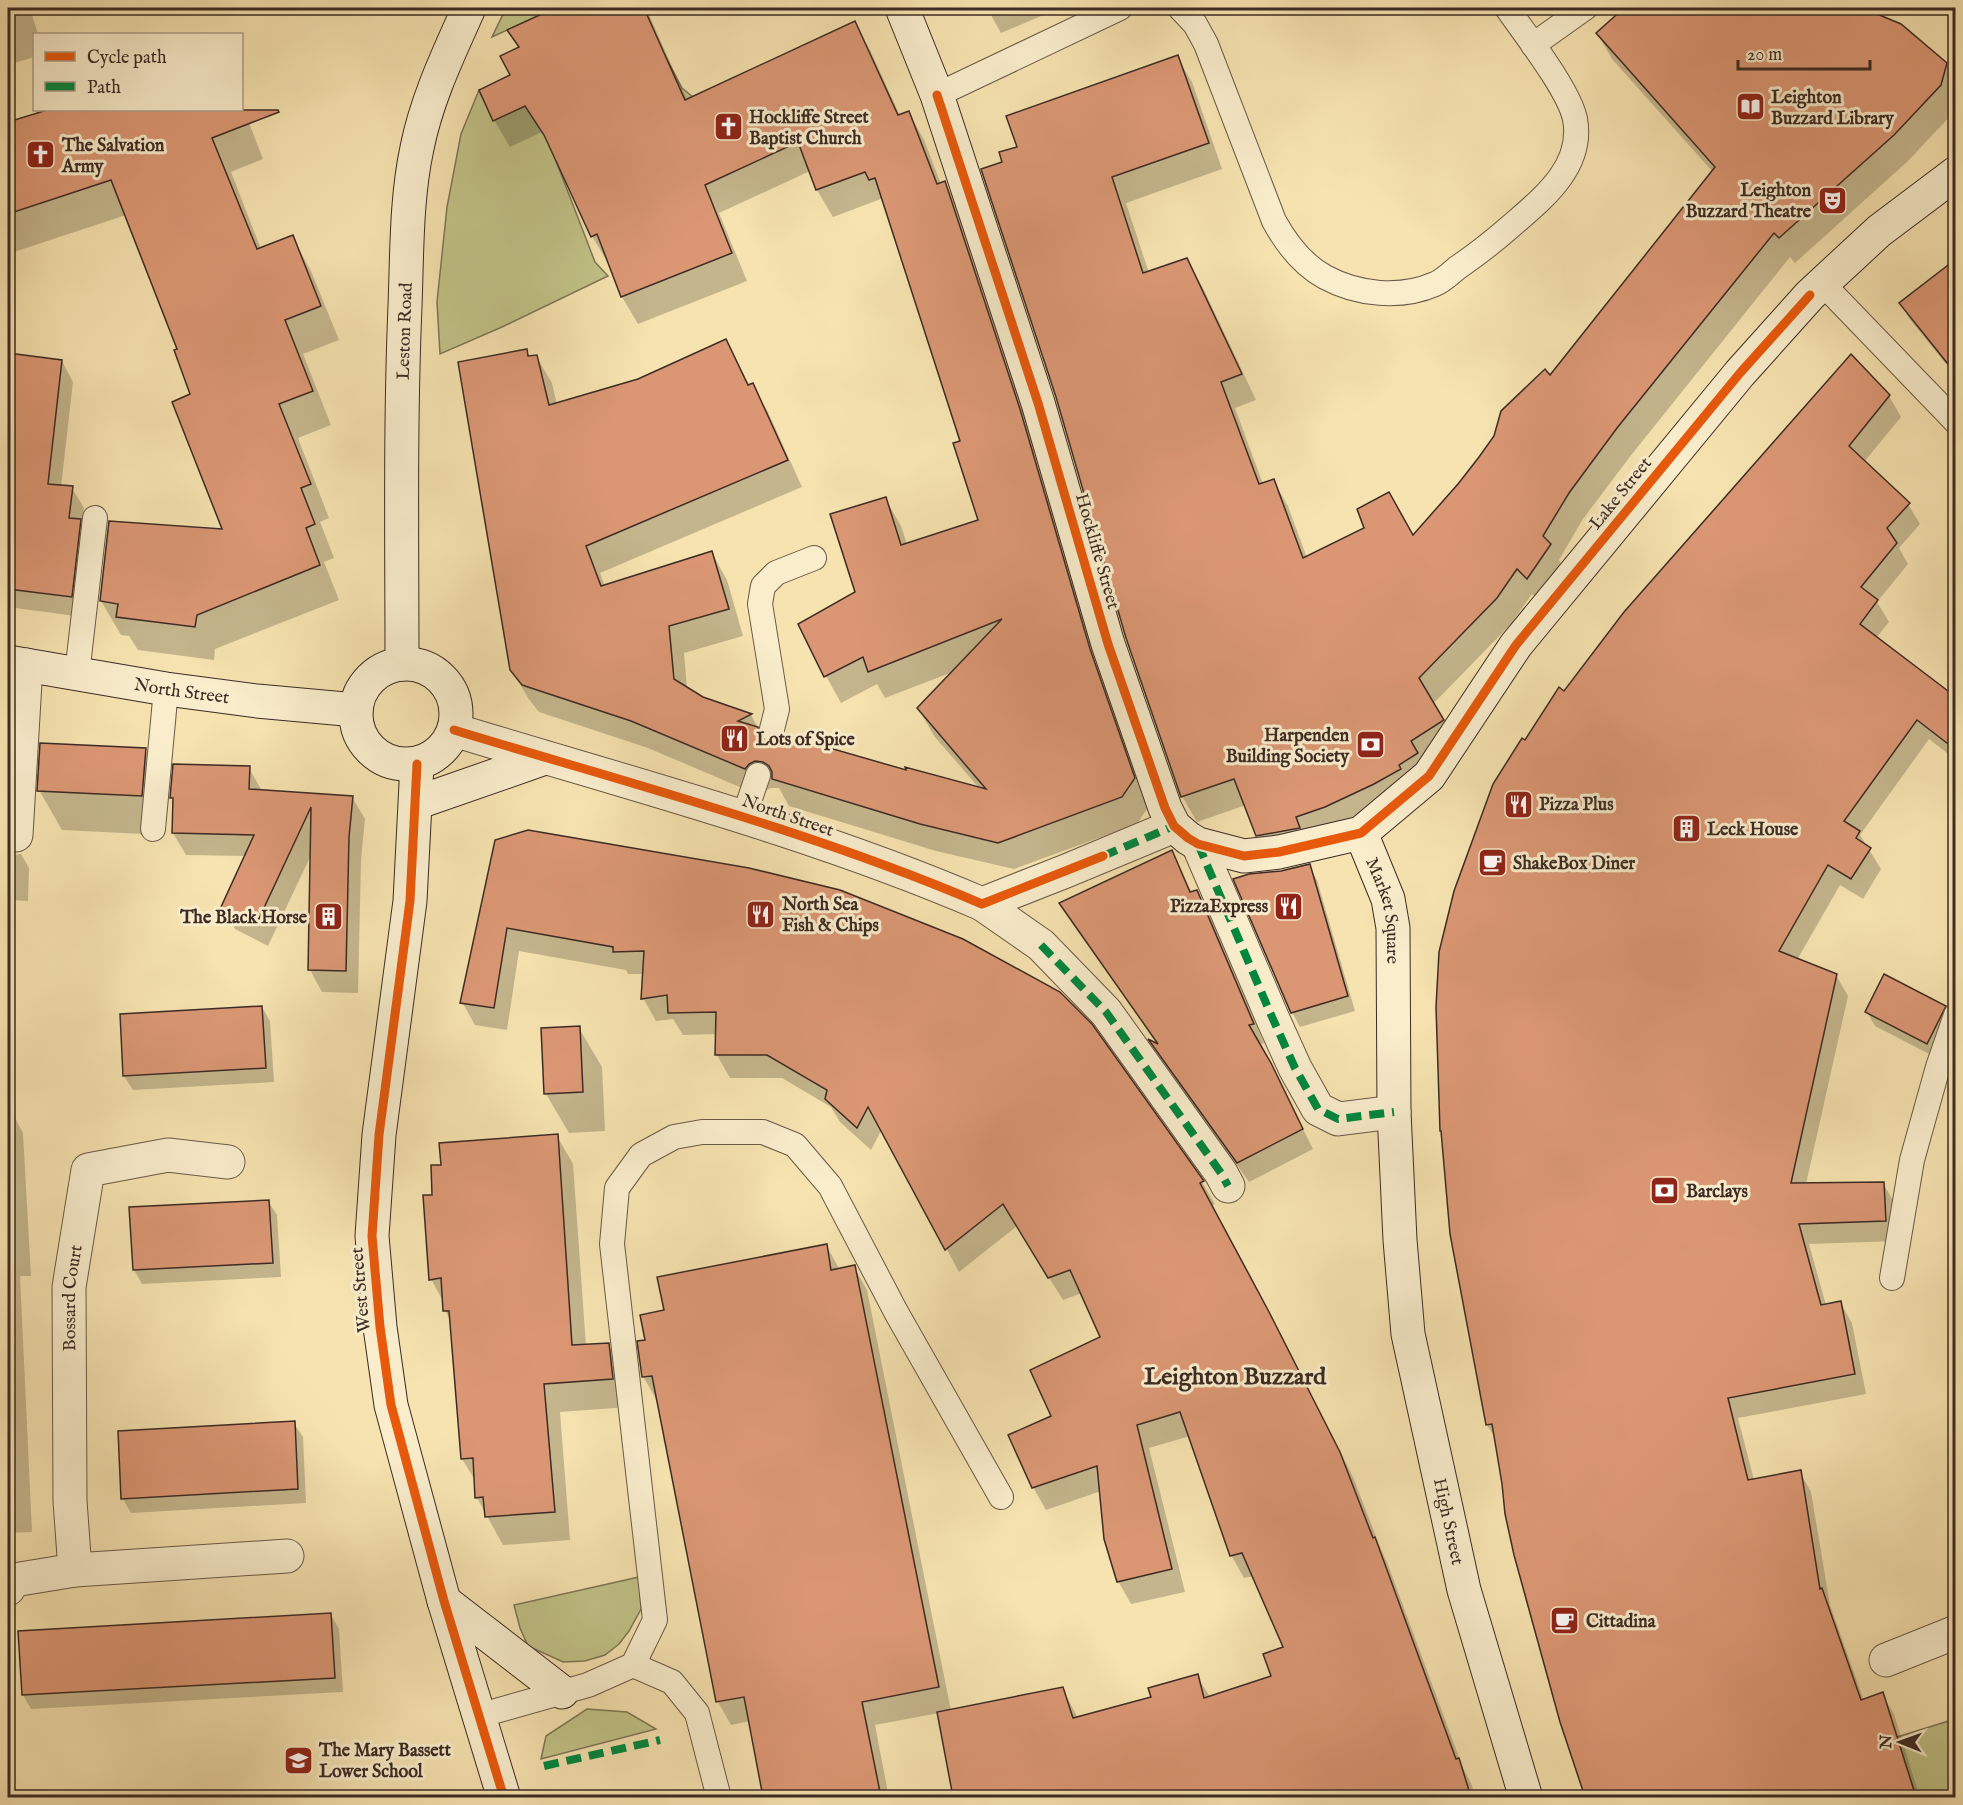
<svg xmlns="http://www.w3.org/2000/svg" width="1963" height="1805" viewBox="0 0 1963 1805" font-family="'IM FELL English',serif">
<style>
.green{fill:#c1c287;stroke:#7e7656;stroke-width:1.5}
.shadow{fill:#0003}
.building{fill:#db9774;stroke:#3c2b24;stroke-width:1.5}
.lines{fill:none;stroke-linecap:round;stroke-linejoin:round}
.lane-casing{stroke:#6a5947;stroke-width:26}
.street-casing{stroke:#6a5947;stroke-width:35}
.secondary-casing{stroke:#3c2b24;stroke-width:35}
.lane{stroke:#f9edcc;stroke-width:24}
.street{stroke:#f9edcc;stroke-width:33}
.secondary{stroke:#f9edcc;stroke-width:33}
.quiet{stroke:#00873e;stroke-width:8;stroke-dasharray:15 8;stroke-linecap:butt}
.cycleway-casing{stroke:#f9edcc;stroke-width:13}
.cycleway{stroke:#e8590c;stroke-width:9}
.labels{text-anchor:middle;stroke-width:6;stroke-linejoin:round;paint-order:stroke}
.poi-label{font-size:18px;font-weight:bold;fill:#3c2b24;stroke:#f9edcc;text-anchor:start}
.street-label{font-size:18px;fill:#3c2b24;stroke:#f9edcc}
.district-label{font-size:24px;font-weight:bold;fill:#3c2b24;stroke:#f9edcc}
</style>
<rect width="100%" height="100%" fill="#f6e3b0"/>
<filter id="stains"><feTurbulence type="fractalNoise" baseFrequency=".00333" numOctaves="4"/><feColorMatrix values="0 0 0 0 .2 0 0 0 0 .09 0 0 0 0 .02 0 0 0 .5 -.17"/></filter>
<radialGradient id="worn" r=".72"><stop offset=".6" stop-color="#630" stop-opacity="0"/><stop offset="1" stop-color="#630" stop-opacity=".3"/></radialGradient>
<!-- green -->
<g class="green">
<path d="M506,8h49l-63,29z"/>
<path d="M664,54l18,34 11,9 -137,64 39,101 13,14 -106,51 -62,27 -3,-52 10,-95 14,-73 18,-44 14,30 32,-14z"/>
<path d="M639,1577l2,32 -12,22 -10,13 -14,11 -20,6 -22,1 -35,-16 -8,-18 -6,-23z"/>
<path d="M587,1709l40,3 29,17 -115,30 5,-23z"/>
<path d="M1955,1719v78h-39l-19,-60z"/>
</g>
<!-- shadow -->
<g class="shadow">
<path d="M8,8h22l8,26h-4v23l-26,8z"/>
<path d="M558,8h88l41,92 167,-77 16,27 30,66 9,-3 15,27 17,44 4,-1 15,27 189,596 -12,18 -123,45 -78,-18 -147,-45 -10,-18h-8l-7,3 -3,5 -113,-48 -109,-36 -11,-14 -16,-28 14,-319 4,6 6,-1 16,27 5,22 82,-25 86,-39 25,45 2,-1 16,27 34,75 -202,86 5,14 107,-34 15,27 16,56 -59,17 3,36 15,10 49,16 15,27h-1l215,47 -46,-53 -16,-28 37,-37 -70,27 -8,-14 -36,19 -15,-27 31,-83 28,-95 16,28 6,18 73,-23 -18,-79 -77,-236 -4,-7 -48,18 -16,-27 -7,-19 -91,42 28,68 -109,43 -16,-27 -13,-35 -1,1 -16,-27 -42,-92 -8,-12 -32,15 -16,-27 18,-45 8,-27 -10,-17z"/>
<path d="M685,8h23l-18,8z"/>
<path d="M987,8h73l-59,25z"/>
<path d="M1626,8h233l41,17 46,39 10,16 -1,31 -47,50 -113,102 -5,-6 -158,197 -49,65 -24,41 6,11 -23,33 -10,-10 -21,30 -78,80 25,42 -44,49 -142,66 -15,-26 -11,-30 -49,17 -15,-26 -178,-633 15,-15 158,-91 15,25 30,87 -96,34 23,70 38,-13 15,26 54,114 -21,8 28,76 10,-4 15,26 19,52 106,-21 137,-160 163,-205 -101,-113 -15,-26z"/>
<path d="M242,105l21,54 -32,13 30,77 31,-12 19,34 28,69 -36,14 28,71 -33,13 31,80 -9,4 14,36 -10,4 15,38 -124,49 -1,11 -76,-10 -9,-14 -8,-1 -20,-34 124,-70 -33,-136 -13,-45 -53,-135 -118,39v-130l44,-14h190z"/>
<path d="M1901,303l55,54 -10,7 -37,-46z"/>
<path d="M8,355l54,6 11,21 -12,105 11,1 12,20 -2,16 10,16 -9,77 -75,-10z"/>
<path d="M1851,356l38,40 12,21 -37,45 44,42 12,20 -21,24 9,16 -31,38 12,20 -13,16 80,61v61l-27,-21 -69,96 21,34 -18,30 -23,-14 -43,75 39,15 12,21 -42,188 77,-1 12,21 2,37 -88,3 17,61 14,-3 12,21 14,71 -128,24 16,62 46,-8 11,20 19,113 34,96 18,-7 12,20 26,84h-332l-27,-76 -64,-281 -10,-16 38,-683 39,-49z"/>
<path d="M145,750l23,39 -4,46 -102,-5 -23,-40z"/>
<path d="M249,768l13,23 90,6 13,22 -4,41 -3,133 -36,-1 -12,-22 2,-117 -44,93 -33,-17 -12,-22 23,-51 -60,-1 -13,-22 1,-31 -2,-5z"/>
<path d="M497,841l705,341 13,22 -3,2 68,128 73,143 29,75 5,10 76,206 8,15 5,15h-522l-15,-85 -64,12 14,73h-124l-15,-77 -19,4 -13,-23 -60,-303h-2l-13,-23 4,-34 19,-30 160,-67 14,25 14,-3 13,23 84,421 111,-23 16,30 75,-20 44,-22 13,21 63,-20 12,-29 -31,-72 -10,2 -13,-23 -41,-119 -41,12 36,144 -54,12 -13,-23 -17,-90 -55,19 -13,-23 20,-70 49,-79 -20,-45 -19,7 -46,-74 -58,46 -77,-143 -11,21 -31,-28 -9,-15 -49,-29h-52l-13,-23v-21l-34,1 -10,-16 -17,2 -13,-23 1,-24h-16l-2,-4 -107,-19 -12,79 -32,-5 -13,-23z"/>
<path d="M1171,852l21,41 4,-2 12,20 56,132 -5,2 22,40 32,64 -64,33 -88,-123 -9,-17 7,4 -87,-123 -11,-20z"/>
<path d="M8,853l6,2 7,-1 8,14 -1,33 -20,-1z"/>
<path d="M1309,866l8,14 38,131 -55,16 -8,-15z"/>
<path d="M262,1007l8,14 4,61 -141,8 -9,-14z"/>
<path d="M1944,1007l9,14 -18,36 -60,-31 -8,-14z"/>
<path d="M579,1028l23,39 3,64 -36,2 -23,-39z"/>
<path d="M15,1118l8,15 8,143h-11l12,256 -24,1v-414z"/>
<path d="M557,1136l16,28 13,182 22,-2 17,29 3,34 -68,5 10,128 -67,5 -26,-47 -1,-16 -14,-23 -10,-137 -7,-11 -1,-8 -13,-24 3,-82 8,-31z"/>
<path d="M268,1201l9,14 4,62 -139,7 -8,-14z"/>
<path d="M294,1423l9,14 3,66 -175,10 -8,-14z"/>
<path d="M331,1615l8,14 4,63 -312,17 -8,-14z"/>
</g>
<!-- building -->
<g class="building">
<path d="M555,8h89l41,92 170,-79 43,94 11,-4 28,73 8,-3 75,228 70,240 45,129 -13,19 -124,46 -78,-19 -148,-45v-7l-3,-6 -6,-4 -8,-1 -6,3 -4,5 -114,-48 -109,-36 -12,-15 -52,-308 69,-13 1,7 9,-1 12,50 89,-26 88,-40 22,46 5,-2 35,77 -202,86 15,40 111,-35 17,58 -60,17 5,53 29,18 49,17 -14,7 20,6 1,6 3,6 6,4 8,-1 9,-7 121,35 -1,-3 81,22 -69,-81 85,-89 -134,53 -5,-15 -39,20 -26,-53 57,-32 -25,-78 56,-17 15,48 77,-25 -25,-77 7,-2 -85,-263 -6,2 -4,-8 -49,18 -18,-48 -93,43 27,68 -111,44 -24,-63 -6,3 -47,-102 -19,-29 -32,15 -14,-31 31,-15 -10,-19 19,-9 -12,-17z"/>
<path d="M1624,8h239l38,16 46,39 -6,22 -47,50 -115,103 -5,-5 -157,195 -48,65 -26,43 8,8 -24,35 -10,-10 -20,29 -78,80 25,42 -33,21 7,12 -19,12 2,4 -27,15 -49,23 -29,10 4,11 -44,8 -22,-57 -53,18 -55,-159 -70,-241 -75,-228 21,-7 -3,-10 18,-5 -11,-31 172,-61 31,88 -97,34 31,96 44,-15 55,116 -21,8 38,102 15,-5 29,79 61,-30 -7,-19 32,-17 24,43 45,-51 21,-27 15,-21 7,-25 44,-42 5,6 165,-208 -119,-134z"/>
<path d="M47,110h231l1,2 -67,26 45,111 36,-14 28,71 -36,14 28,71 -34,13 32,80 -10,4 14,36 -9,4 14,37 -123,50 -2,12 -79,-10 2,-13 -18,-3 9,-80 113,8 -50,-127 18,-8 -16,-44 3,-1 -66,-169 -103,34v-92z"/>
<path d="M1956,259v115l-57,-71z"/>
<path d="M8,353l54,7 -14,124 25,2 -4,32 12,1 -9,78 -64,-8z"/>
<path d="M1851,354l39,41 -41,51 61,57 -23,25 10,15 -36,44 17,13 -18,24 96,73v53l-39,-30 -73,101 16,10 -4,7 15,10 -20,31 -23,-14 -49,86 58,23 -46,209 93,-1 2,39 -87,3 22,81 20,-4 14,73 -127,24 20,82 53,-10 19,119 2,-1 39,112 22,-8 33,105h-331l-25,-75 -46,-167 -9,-41 -3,-30 -10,-60 -6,1 -36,-191 -9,-103h-1l-4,-124 3,-55 15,-61 39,-107 29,-46 3,2 34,-53 5,4 60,-79z"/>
<path d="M40,743l106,5 -4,48 -105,-5z"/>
<path d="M173,764l77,2 -1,23 104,7 -4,41 -3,134 -38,-1 3,-163 -55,118 -35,-18 33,-72 -82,-2 1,-35h-3z"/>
<path d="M528,830l221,38 91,22 123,49 97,53 32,32 112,157 -4,2 68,127 72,142 33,86 2,-1 81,222 3,-1 12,39h-518l-16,-85 126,-25 10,31 78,-21 -3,-9 50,-14 6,24 67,-22 -8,-22 20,-7 -41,-94 -12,3 -50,-144 -43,13 35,144 -55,13 -13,-43 -7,-73 -65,22 -24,-53 43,-19 -21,-46 70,-33 -30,-67 -22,8 -45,-74 -58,46 -77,-143 -11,21 -32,-29 2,-9 -60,-35h-52l1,-43 -48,1 -1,-18 -26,4 3,-48 -31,1v-5l-106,-19 -13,80 -34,-5 35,-163z"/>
<path d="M1172,850l18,42 7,-2 57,134 -5,1 22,38 32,66 -66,34 -89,-124 10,5 -99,-141z"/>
<path d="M1310,864l38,132 -57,17 -58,-134 16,-5 32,-3z"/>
<path d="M1884,974l62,32 -19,38 -62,-32z"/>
<path d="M262,1006l4,62 -143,8 -3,-62z"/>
<path d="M580,1026l3,66 -39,2 -3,-66z"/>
<path d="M558,1134l14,211 37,-2 4,36 -69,5 11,128 -70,5 -2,-20 -8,1 -2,-40 -12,1 -12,-148h-6l-2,-33 -12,2 -6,-85h9l-1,-30h10l-2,-22z"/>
<path d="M269,1200l4,63 -140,7 -4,-63z"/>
<path d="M827,1244l4,26 24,-5 84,422 -77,15 19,95h-118l-19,-100 -28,5 -64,-326 -10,1 -5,-36 8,-1 -5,-25 24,-5 -7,-33z"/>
<path d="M295,1421l3,68 -177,10 -3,-68z"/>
<path d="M331,1613l4,65 -313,17 -4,-64z"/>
</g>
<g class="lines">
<defs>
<g id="lane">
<path d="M1180,8l15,16 11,20 68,177c12,22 29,44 51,56 33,18 76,22 110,7 8,-3 16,-11 22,-16 19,-13 37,-27 54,-42 31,-27 73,-59 64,-107 -6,-29 -50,-85 -68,-111"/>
<path d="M1533,45l52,-37"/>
<path d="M937,95l183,-87"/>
<path d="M1822,283l134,139"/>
<path d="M77,674l18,-156"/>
<path d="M772,729l5,-20 -17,-105 3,-18 13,-13 38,-15"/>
<path d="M744,816l14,-41"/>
<path d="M153,829l13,-140"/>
<path d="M1892,1278l20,-118 26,-93 18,-52"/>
<path d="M633,1665l39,17 25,31 22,85"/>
<path d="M478,1716l110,-31 45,-20 22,-45 -43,-376 5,-56 24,-33 33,-18 28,-5h61l32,13 35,41 66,126 105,185"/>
</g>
<g id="street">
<path d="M454,730c177,54 358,101 528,174l84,-33 108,-45"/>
<path d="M16,835l10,-170"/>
<path d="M1198,844l74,173 23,51 23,41 20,10 56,-7"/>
<path d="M982,904l59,41 65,67 115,161 7,13"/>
<path d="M75,1570l212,-14"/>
<path id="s1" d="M8,1589l6,-9 61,-10 -5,-69 -1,-214 19,-117 80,-15 60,7"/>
<path d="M1886,1660l70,-28"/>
</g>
<g id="secondary">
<path d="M902,8l35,87 101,308 70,241 57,164 9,18 14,12 10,6 46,12 35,-4 82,-19 68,-57 87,-131 224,-272 70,-78 69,-64 77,-58"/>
<path id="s2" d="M8,662l158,27 91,12 99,9"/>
<circle cx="406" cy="714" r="50"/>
<path id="s3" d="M402,664c0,-120 -2,-239 3,-358 2,-52 1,-107 12,-158 10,-50 32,-95 52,-140"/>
<path d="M417,764l-7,137 -31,234 -7,101 8,91 11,78 53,196 60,197"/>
<path d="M416,803l129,-45"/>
<path id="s4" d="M1361,833l27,66 5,29 1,184 6,128 8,94 56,256 62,208"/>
<path d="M444,1601l118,91"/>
</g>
</defs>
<!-- lane casing -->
<use href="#lane" class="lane-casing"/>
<!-- street casing -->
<use href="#street" class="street-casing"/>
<!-- secondary casing -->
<use href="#secondary" class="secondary-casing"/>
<!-- lane -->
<use href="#lane" class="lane"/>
<!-- street -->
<use href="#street" class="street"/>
<!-- secondary -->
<use href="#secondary" class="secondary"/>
<!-- quiet -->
<g class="quiet">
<path d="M1198,844l74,173 23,51 23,41 20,10 56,-7"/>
<path d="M1103,856l71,-30"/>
<path d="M1041,945l65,67 115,161 7,13"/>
<path d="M544,1766l116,-26"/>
</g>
<defs>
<g id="cycleway">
<path d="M937,95l101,308 70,241 57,164 9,18 14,12 10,6 46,12 35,-4 82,-19 68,-57 87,-131 224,-272 70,-78"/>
<path d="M454,730c177,54 358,101 528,174l121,-48"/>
<path d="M417,764l-7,137 -31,234 -7,101 8,91 11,78 53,196 60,197"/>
</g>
</defs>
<!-- cycleway casing -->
<use href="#cycleway" class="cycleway-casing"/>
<!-- cycleway -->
<use href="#cycleway" class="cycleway"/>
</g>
<!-- icons -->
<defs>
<symbol id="library-square" viewBox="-11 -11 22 22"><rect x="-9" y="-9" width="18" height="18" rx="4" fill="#8f2418" stroke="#f9edcc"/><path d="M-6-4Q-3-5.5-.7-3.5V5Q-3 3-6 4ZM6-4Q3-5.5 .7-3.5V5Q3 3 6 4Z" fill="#fff"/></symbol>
<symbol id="church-square" viewBox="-11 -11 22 22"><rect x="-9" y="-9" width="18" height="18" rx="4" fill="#8f2418" stroke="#f9edcc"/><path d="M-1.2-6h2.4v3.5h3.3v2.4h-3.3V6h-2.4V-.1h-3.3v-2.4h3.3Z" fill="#fff"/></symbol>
<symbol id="theatre-square" viewBox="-11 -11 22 22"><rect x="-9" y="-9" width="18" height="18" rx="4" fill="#8f2418" stroke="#f9edcc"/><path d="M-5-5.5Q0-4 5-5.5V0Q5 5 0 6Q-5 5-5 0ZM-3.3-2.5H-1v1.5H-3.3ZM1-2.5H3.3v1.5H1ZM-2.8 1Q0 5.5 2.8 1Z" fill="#fff"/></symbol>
<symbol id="restaurant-square" viewBox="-11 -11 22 22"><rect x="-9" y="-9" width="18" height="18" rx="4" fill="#8f2418" stroke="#f9edcc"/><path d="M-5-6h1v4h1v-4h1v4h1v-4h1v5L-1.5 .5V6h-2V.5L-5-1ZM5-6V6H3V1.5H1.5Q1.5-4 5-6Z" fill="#fff"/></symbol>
<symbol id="bank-square" viewBox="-11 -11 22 22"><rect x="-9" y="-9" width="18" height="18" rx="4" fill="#8f2418" stroke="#f9edcc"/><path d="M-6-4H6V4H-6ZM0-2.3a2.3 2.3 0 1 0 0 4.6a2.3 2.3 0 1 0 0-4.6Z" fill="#fff"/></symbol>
<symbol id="building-square" viewBox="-11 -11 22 22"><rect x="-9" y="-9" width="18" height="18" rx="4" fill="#8f2418" stroke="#f9edcc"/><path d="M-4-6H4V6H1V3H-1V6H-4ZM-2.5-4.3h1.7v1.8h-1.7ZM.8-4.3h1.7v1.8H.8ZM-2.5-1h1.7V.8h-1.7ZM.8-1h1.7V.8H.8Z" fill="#fff"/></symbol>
<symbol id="cafe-square" viewBox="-11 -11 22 22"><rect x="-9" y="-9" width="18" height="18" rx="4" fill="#8f2418" stroke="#f9edcc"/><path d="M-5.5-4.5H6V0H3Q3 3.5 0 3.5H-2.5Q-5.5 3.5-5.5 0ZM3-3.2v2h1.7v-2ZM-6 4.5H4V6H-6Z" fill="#fff"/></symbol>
<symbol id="school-square" viewBox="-11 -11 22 22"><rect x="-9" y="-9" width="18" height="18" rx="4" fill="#8f2418" stroke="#f9edcc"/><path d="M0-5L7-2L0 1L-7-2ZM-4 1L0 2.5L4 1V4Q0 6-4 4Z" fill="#fff"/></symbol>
</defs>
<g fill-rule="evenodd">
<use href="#library-square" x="1734" y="90" width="33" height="33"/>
<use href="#church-square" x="712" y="110" width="33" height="33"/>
<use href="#church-square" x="24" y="138" width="33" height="33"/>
<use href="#theatre-square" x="1816" y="184" width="33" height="33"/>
<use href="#restaurant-square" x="718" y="722" width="33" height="33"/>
<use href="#bank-square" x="1354" y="728" width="33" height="33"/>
<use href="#restaurant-square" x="1502" y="788" width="33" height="33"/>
<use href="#building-square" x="1670" y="812" width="33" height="33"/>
<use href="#cafe-square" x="1476" y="846" width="33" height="33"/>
<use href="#restaurant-square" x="1272" y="890" width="33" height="33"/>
<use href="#restaurant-square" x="744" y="898" width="33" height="33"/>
<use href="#building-square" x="312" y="900" width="33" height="33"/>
<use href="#bank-square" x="1648" y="1174" width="33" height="33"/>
<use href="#cafe-square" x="1548" y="1604" width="33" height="33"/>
<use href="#school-square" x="282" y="1744" width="33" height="33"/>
</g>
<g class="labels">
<!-- poi labels -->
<g class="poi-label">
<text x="1771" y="103">Leighton<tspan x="1771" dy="21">Buzzard Library</tspan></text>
<text x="749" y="123">Hockliffe Street<tspan x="749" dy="21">Baptist Church</tspan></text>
<text x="62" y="151">The Salvation<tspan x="62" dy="21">Army</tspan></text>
<text x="1811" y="196" text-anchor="end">Leighton<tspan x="1811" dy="21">Buzzard Theatre</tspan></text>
<text x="1349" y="741" text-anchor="end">Harpenden<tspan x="1349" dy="21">Building Society</tspan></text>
<text x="756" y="745">Lots of Spice</text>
<text x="1539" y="810">Pizza Plus</text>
<text x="1707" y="835">Leck House</text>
<text x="1513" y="869">ShakeBox Diner</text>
<text x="782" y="910">North Sea<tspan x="782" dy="21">Fish &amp; Chips</tspan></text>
<text x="1268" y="912" text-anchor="end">PizzaExpress</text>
<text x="307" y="923" text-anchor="end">The Black Horse</text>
<text x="1686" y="1197">Barclays</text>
<text x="1586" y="1627">Cittadina</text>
<text x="319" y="1756">The Mary Bassett<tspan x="319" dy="21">Lower School</tspan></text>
</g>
<!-- street labels -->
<g class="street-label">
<text dy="6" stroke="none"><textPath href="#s3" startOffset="333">Leston Road</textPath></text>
<text transform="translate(1620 493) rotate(-51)" y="6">Lake Street</text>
<text transform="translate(1098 551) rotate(74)" y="6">Hockliffe Street</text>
<text dy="6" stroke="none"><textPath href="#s2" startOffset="176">North Street</textPath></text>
<text transform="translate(788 815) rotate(19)" y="6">North Street</text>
<text dy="6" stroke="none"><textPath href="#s4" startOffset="82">Market Square</textPath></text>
<text transform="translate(360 1290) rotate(-95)" y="6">West Street</text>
<text dy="6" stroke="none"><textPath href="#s1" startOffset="345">Bossard Court</textPath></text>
<text dy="6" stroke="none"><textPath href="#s4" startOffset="699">High Street</textPath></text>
</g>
<!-- district labels -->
<g class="district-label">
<text x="1235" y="1384">Leighton Buzzard</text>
</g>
</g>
<!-- margin -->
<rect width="1963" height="1805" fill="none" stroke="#f6e3b0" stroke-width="30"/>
<rect x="9" y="9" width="1945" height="1787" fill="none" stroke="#3c2b24" stroke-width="3"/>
<rect x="15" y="15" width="1933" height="1775" fill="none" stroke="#3c2b24" stroke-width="1.5"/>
<!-- legend -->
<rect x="33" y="33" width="210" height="78" fill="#f9edcc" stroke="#ad9f89" stroke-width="1.5"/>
<rect x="45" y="52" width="30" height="9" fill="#e8590c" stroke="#ad9f89" stroke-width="1.5"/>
<text x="87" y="63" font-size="18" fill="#3c2b24">Cycle path</text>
<rect x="45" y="82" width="30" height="9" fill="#00873e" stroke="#ad9f89" stroke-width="1.5"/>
<text x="87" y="93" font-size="18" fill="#3c2b24">Path</text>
<!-- north arrow -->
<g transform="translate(1900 1742) rotate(271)" stroke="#f9edcc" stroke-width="4.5" paint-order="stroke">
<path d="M0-4.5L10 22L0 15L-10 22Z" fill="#3c2b24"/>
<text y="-9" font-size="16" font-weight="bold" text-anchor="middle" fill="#3c2b24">N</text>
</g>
<!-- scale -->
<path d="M1738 60v9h132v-9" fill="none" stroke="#3c2b24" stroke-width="3"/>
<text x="1747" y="60" font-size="18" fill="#3c2b24" stroke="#f9edcc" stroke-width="4.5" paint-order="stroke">20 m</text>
<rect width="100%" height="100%" filter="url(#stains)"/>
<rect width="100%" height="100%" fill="url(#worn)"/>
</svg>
